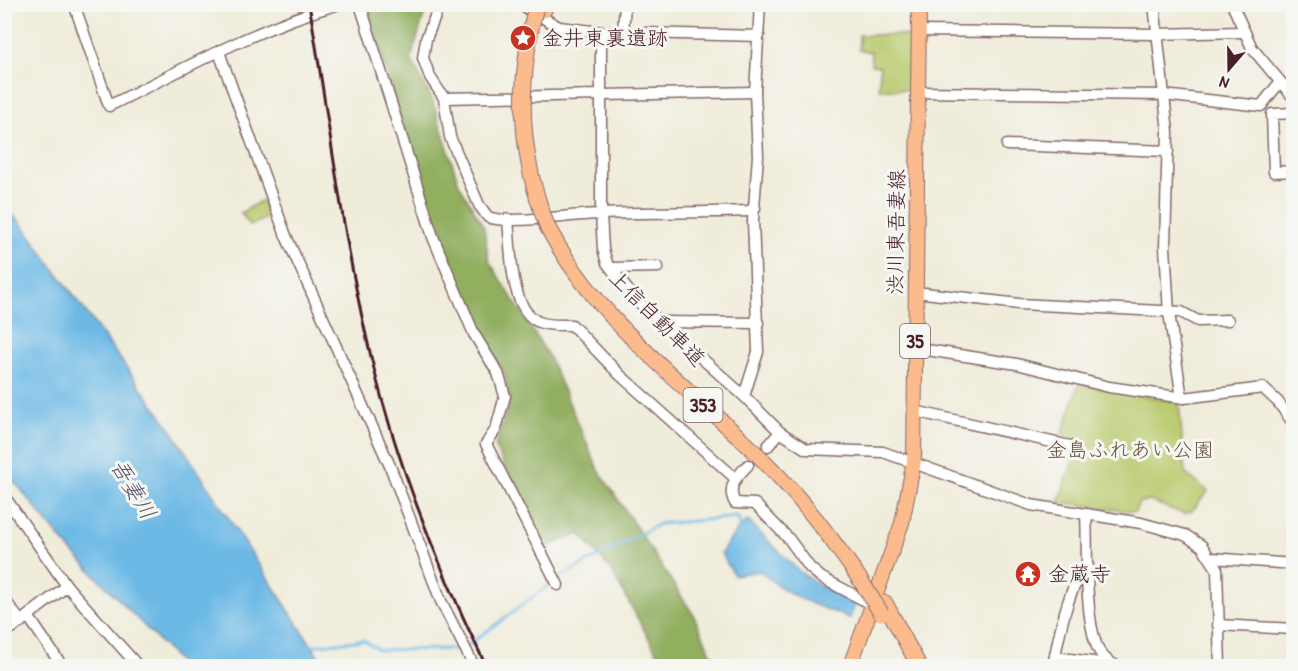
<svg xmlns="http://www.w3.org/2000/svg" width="1298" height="671" viewBox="0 0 1298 671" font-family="'Patrick Hand','Klee One',sans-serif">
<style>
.green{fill:#b9cb6e;stroke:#82754c;stroke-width:1.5}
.forest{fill:#92af61;stroke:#6e6746;stroke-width:1.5}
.water{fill:#6cb9e6;stroke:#5b6c88;stroke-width:1.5}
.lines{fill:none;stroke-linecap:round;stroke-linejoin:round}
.stream{stroke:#6cb9e6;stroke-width:3}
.river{stroke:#6cb9e6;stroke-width:18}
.minor-casing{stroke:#846768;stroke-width:13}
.major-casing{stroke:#846768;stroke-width:16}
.highway-casing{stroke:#846768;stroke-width:17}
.minor{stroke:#fff;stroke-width:10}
.major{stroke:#fbbb8d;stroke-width:14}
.highway{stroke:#fbbb8d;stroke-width:15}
.rail{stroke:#4a1f2b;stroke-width:3}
.highway-bridge-casing{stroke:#846768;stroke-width:17;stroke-linecap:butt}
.highway-bridge{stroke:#fbbb8d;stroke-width:15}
.labels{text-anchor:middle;stroke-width:6;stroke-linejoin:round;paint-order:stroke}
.shield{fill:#f6f6f2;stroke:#7e6067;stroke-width:1.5}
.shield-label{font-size:20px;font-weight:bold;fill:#4a1f2b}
.poi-label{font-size:21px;fill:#4a1f2b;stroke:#f6f6f2;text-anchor:start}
.street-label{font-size:21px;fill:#4a1f2b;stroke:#f6f6f2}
.park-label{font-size:21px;fill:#6b533f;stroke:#f6f6f2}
.water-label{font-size:22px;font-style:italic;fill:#56556c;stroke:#f6f6f2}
</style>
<rect width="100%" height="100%" fill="#f6f6f2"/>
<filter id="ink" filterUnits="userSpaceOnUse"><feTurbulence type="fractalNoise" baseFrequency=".0167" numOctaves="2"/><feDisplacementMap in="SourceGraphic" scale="12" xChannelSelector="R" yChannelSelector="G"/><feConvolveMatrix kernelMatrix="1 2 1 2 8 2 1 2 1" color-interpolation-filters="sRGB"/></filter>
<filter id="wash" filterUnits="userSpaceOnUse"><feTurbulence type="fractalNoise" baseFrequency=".008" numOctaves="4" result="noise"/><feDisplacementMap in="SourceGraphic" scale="24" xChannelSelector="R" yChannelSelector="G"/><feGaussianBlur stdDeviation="1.35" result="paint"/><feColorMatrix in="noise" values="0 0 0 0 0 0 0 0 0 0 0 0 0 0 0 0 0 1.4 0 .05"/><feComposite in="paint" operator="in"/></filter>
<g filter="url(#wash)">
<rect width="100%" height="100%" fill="#f0ecda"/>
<!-- green -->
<g class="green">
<path d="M859,35h44l11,3v52l-35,-1 1,-23 -9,-1v-13l-12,-2z"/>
<path d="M262,200l7,16 -19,10 -9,-13z"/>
<path d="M1079,384l100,18 6,71 23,18 -16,20 -8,3 -34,-13 -11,1 -4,10 -76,-10 19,-56 -18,-5z"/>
</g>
<!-- forest -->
<path class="forest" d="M366,5h61l-16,54 22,42 26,83 25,43 5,34 59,94 50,114 95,145 24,52h-53l-53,-96 -31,-36 -37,14 -48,-101 14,-45 -5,-29 -26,-45 -57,-142z"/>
<!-- water -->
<g class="water">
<path d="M4,211l14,8 148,203 159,244h-142l-118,-122 -60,-74z"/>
<path d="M748,521l51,50 21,15 36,16 -6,16c-34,-12 -63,-22 -90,-47l-26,4 -13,-22 19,-27z"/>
</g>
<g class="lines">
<!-- stream -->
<g class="stream">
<path d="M558,578l101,-54 79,-7 2,9"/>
<path d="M309,646l55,-6 15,10 82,-1"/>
<path d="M467,646l86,-64"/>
</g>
<!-- river -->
<path class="river" d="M4,480l22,-21"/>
</g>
</g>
<g filter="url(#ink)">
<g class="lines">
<defs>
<g id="minor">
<path d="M74,4l35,102c75,-37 149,-79 230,-102"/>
<path d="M360,4l73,233 41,97 24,39 7,23 -9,33 -10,15 72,141"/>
<path d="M440,4l-14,35 -3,19 7,19 14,21 6,39 29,68 9,12c18,8 89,-3 113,-3 49,-2 98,-1 147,-3l7,-3"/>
<path d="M519,4l40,23 42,5 158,4"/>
<path d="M760,4l-5,88 3,64 -5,64 5,132 -14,44 36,36 -12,14"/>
<path d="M1154,4l14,128 -3,115 4,66 12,79 3,6 79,-10 15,14 16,22"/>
<path d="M1232,4l20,44 42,50"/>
<path d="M919,31l236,3 88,-2"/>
<path d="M601,32v182l2,35 4,14 27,35 110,98"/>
<path d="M623,33l2,-29"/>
<path d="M219,52l67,184 104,230 51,135 33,65"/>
<path d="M918,92l245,3 98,11 19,-24"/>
<path d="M444,98l311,-6"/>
<path d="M1294,113l-22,1 2,58 20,-1"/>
<path d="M1007,145l161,6"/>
<path d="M508,219c3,28 1,91 31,103 10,4 22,3 33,3l48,50 115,103"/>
<path d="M611,268l47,-1"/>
<path d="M916,292l103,12 162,8 17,9 30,-1"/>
<path d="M659,322l99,1"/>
<path d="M914,348l103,16 92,23 75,11"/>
<path d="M914,411l160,36"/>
<path d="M780,432l26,17 77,3 148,53 110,18 44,12 17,11 15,23 3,97"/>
<path d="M748,465c-11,11 -22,22 -13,38l20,1 34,35 21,29 12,10 51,27"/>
<path d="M4,496l63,90 71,80"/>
<path d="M1086,514c2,37 -2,96 10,130 4,11 10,18 21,22"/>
<path d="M1212,558l82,6"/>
<path d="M4,599l17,23"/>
<path d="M28,616l34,50"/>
<path d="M1218,625l76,4"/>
<path d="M4,634l63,-48"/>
<path d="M1055,657l45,6 5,-3"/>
<path d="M1053,666c5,-26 15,-83 35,-100"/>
</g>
<path id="major" d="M850,666l52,-143 12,-62 5,-457"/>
<g id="highway">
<path d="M544,10l2,-6"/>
<path d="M548,228c51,97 140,157 216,233 36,36 68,77 97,120"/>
<path d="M885,603l34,63"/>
</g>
</defs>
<!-- minor casing -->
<use href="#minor" class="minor-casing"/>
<!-- major casing -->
<use href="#major" class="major-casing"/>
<!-- highway casing -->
<use href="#highway" class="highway-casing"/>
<!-- minor -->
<use href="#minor" class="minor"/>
<!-- major -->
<use href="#major" class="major"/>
<!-- highway -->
<use href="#highway" class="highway"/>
<!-- rail -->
<path class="rail" d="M309,4c19,110 32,222 57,331 25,115 69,226 120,331"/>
<defs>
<g id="highway-bridge">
<path d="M536,6c-19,77 -18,148 12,222"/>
<path d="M861,581l20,32"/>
</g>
</defs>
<!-- highway-bridge casing -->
<use href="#highway-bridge" class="highway-bridge-casing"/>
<!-- highway-bridge -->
<use href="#highway-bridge" class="highway-bridge"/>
</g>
</g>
<!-- icons -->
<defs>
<symbol id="sight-disc" viewBox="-11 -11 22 22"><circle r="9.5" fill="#c8321e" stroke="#f6f6f2"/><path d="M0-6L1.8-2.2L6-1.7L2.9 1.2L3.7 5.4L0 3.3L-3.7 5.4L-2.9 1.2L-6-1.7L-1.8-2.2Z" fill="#fff"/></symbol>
<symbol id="temple-disc" viewBox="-11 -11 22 22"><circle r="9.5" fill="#c8321e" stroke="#f6f6f2"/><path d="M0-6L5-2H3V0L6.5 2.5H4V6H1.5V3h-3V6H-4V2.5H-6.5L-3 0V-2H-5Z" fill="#fff"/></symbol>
</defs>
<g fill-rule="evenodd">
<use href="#sight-disc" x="508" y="23" width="30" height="30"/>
<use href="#temple-disc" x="1013" y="559" width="30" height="30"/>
</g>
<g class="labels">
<!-- shield labels -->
<g class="shield">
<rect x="900" y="324" width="30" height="34" rx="4.5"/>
<rect x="683.5" y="388" width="39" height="34" rx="4.5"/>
</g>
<g class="shield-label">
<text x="915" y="348">35</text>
<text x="703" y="412">353</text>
</g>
<!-- poi labels -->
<g class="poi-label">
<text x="542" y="45">金井東裏遺跡</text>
<text x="1048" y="581">金蔵寺</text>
</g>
<!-- street labels -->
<g class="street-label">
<text transform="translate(896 232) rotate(-89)" y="7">渋川東吾妻線</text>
<text transform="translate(657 318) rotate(45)" y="7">上信自動車道</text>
</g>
<!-- park labels -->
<g class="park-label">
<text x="1130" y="457">金島ふれあい公園</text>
</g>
<!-- water labels -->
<g class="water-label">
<text transform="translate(134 489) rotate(59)" y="8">吾妻川</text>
</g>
</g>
<!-- margin -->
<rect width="1298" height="671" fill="none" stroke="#f6f6f2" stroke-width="24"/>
<!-- north arrow -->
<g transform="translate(1229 69) rotate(200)" stroke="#f6f6f2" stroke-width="4.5" paint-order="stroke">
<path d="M0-4.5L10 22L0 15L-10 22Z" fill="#4a1f2b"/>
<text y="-9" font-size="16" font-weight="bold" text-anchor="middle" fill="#4a1f2b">N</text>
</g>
</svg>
